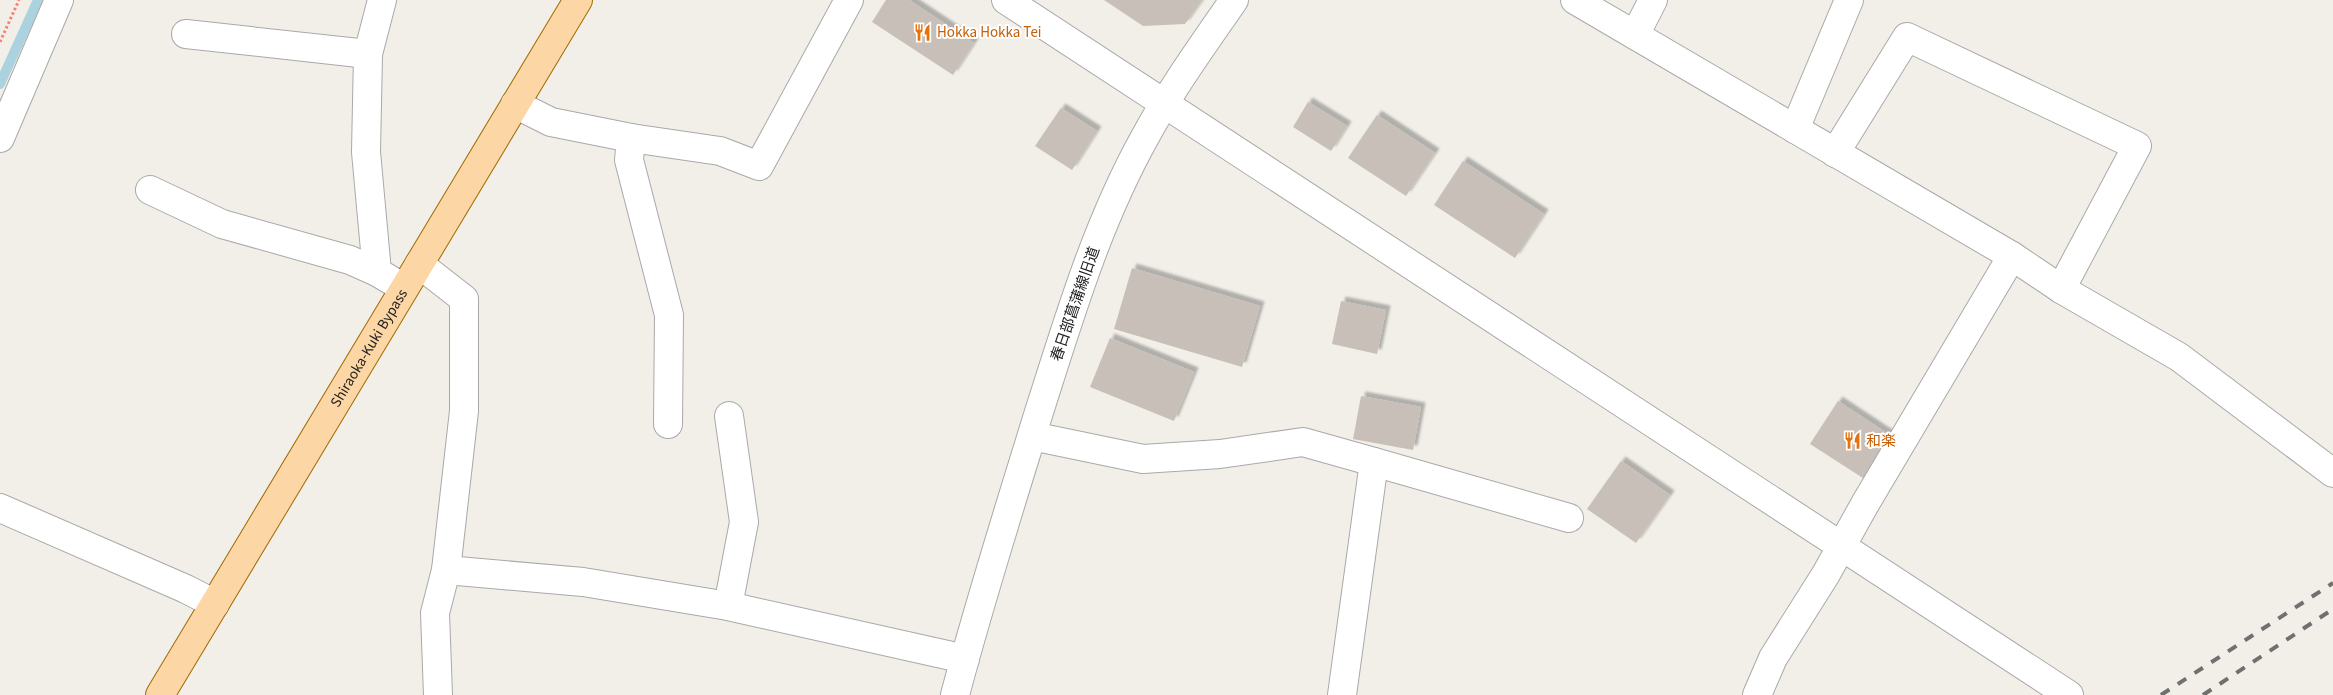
<svg xmlns="http://www.w3.org/2000/svg" width="2333" height="695" viewBox="0 0 2333 695" font-family="'Source Sans 3','Noto Sans JP',sans-serif">
<style>
.lines{fill:none;stroke-linecap:round;stroke-linejoin:round}
.stream{stroke:#aad3df;stroke-width:10}
.building{fill:#c7bfb8;filter:url(#shadow)}
.minor-casing{stroke:#a9a9a9;stroke-width:30}
.tertiary-casing{stroke:#a9a9a9;stroke-width:30}
.primary-casing{stroke:#a06b00;stroke-width:30}
.path{stroke:#fa8072;stroke-width:3;stroke-dasharray:2.5 2.5;stroke-linecap:butt}
.minor{stroke:#fff;stroke-width:28}
.tertiary{stroke:#fff;stroke-width:28}
.primary{stroke:#fcd6a4;stroke-width:28}
.rail{stroke:#707070;stroke-width:4;stroke-dasharray:10 10;stroke-linecap:butt}
.labels{text-anchor:middle;stroke-width:4;stroke-linejoin:round;paint-order:stroke}
.food-label{font-size:15px;fill:#c56008;stroke:#fff;text-anchor:start}
.street-label{font-size:15px;fill:#222;stroke:#fff}
</style>
<defs>
<filter id="shadow"><feDropShadow dx="4.5" dy="-4.5" stdDeviation="1" flood-color="#0004"/></filter>
</defs>
<rect width="100%" height="100%" fill="#f2efe9"/>
<g class="lines">
<!-- stream -->
<path class="stream" d="M0,84l38,-84"/>
</g>
<!-- building -->
<g class="building">
<path d="M886,0h23l65,43 -21,32 -81,-53z"/>
<path d="M1104,0h98l-17,24 -42,2z"/>
<path d="M1308,102l39,24 -16,25 -38,-24z"/>
<path d="M1061,108l36,23 -25,39 -37,-24z"/>
<path d="M1377,115l58,38 -29,43 -58,-38z"/>
<path d="M1463,161l81,53 -29,44 -81,-53z"/>
<path d="M1132,268l128,38 -18,61 -128,-38z"/>
<path d="M1341,301l45,9 -9,44 -45,-10z"/>
<path d="M1110,338l84,34 -20,49 -84,-34z"/>
<path d="M1361,396l60,11 -8,43 -60,-11z"/>
<path d="M1838,401l56,37 -28,42 -56,-36z"/>
<path d="M1621,461l49,34 -34,48 -49,-34z"/>
</g>
<g class="lines">
<defs>
<g id="minor">
<path d="M1575,0l437,256 49,33 118,68 154,116"/>
<path d="M186,34l182,20"/>
<path d="M1635,35l18,-35"/>
<path d="M515,104l36,18 80,16 89,13 39,15 90,-166"/>
<path d="M1795,129l54,-129"/>
<path d="M0,138l59,-138"/>
<path d="M631,138l-2,22 40,155 -1,109"/>
<path d="M1835,153l72,-116 230,109 -76,143"/>
<path d="M150,190l72,34 128,36 27,12 27,16"/>
<path d="M419,264l45,35v112l-18,159 -11,43 3,82"/>
<path d="M377,272l-11,-120 2,-98 14,-54"/>
<path d="M1032,436l111,23 77,-5 83,-12 71,20 -32,233"/>
<path d="M1374,462l195,56"/>
<path d="M0,508l186,81 29,15"/>
<path d="M446,570l137,12 145,24 237,53"/>
<path d="M728,606l16,-84 -15,-106"/>
<path d="M1757,695l16,-37 53,-84 39,-70 147,-248"/>
</g>
<g id="tertiary">
<path d="M1006,0l1063,695"/>
<path d="M955,695c25,-95 55,-189 84,-283 30,-94 58,-189 106,-275 26,-48 58,-92 89,-137"/>
</g>
<g id="primary">
<path id="s1" d="M160,695l418,-695"/>
</g>
</defs>
<!-- minor casing -->
<use href="#minor" class="minor-casing"/>
<!-- tertiary casing -->
<use href="#tertiary" class="tertiary-casing"/>
<!-- primary casing -->
<use href="#primary" class="primary-casing"/>
<!-- path -->
<path class="path" d="M0,42l19,-42"/>
<!-- minor -->
<use href="#minor" class="minor"/>
<!-- tertiary -->
<use href="#tertiary" class="tertiary"/>
<!-- primary -->
<use href="#primary" class="primary"/>
<!-- rail -->
<g class="rail">
<path d="M2161,695l172,-112"/>
<path d="M2203,695l130,-86"/>
</g>
</g>
<!-- icons -->
<defs>
<symbol id="restaurant-bare" viewBox="-9 -9 18 18"><path d="M-5-6h1v4h1v-4h1v4h1v-4h1v5L-1.5 .5V6h-2V.5L-5-1ZM5-6V6H3V1.5H1.5Q1.5-4 5-6Z" fill="#e8710a" stroke="#fff" stroke-width="2.5" paint-order="stroke"/></symbol>
</defs>
<g fill-rule="evenodd">
<use href="#restaurant-bare" x="910" y="20" width="25" height="25"/>
<use href="#restaurant-bare" x="1840" y="428" width="25" height="25"/>
</g>
<g class="labels">
<!-- food labels -->
<g class="food-label">
<text x="937" y="37">Hokka Hokka Tei</text>
<text x="1866" y="446">和楽</text>
</g>
<!-- street labels -->
<g class="street-label">
<text transform="translate(1075 304) rotate(-71)" y="5">春日部菖蒲線旧道</text>
<text dy="5" stroke="none"><textPath href="#s1" startOffset="405">Shiraoka-Kuki Bypass</textPath></text>
</g>
</g>
</svg>
